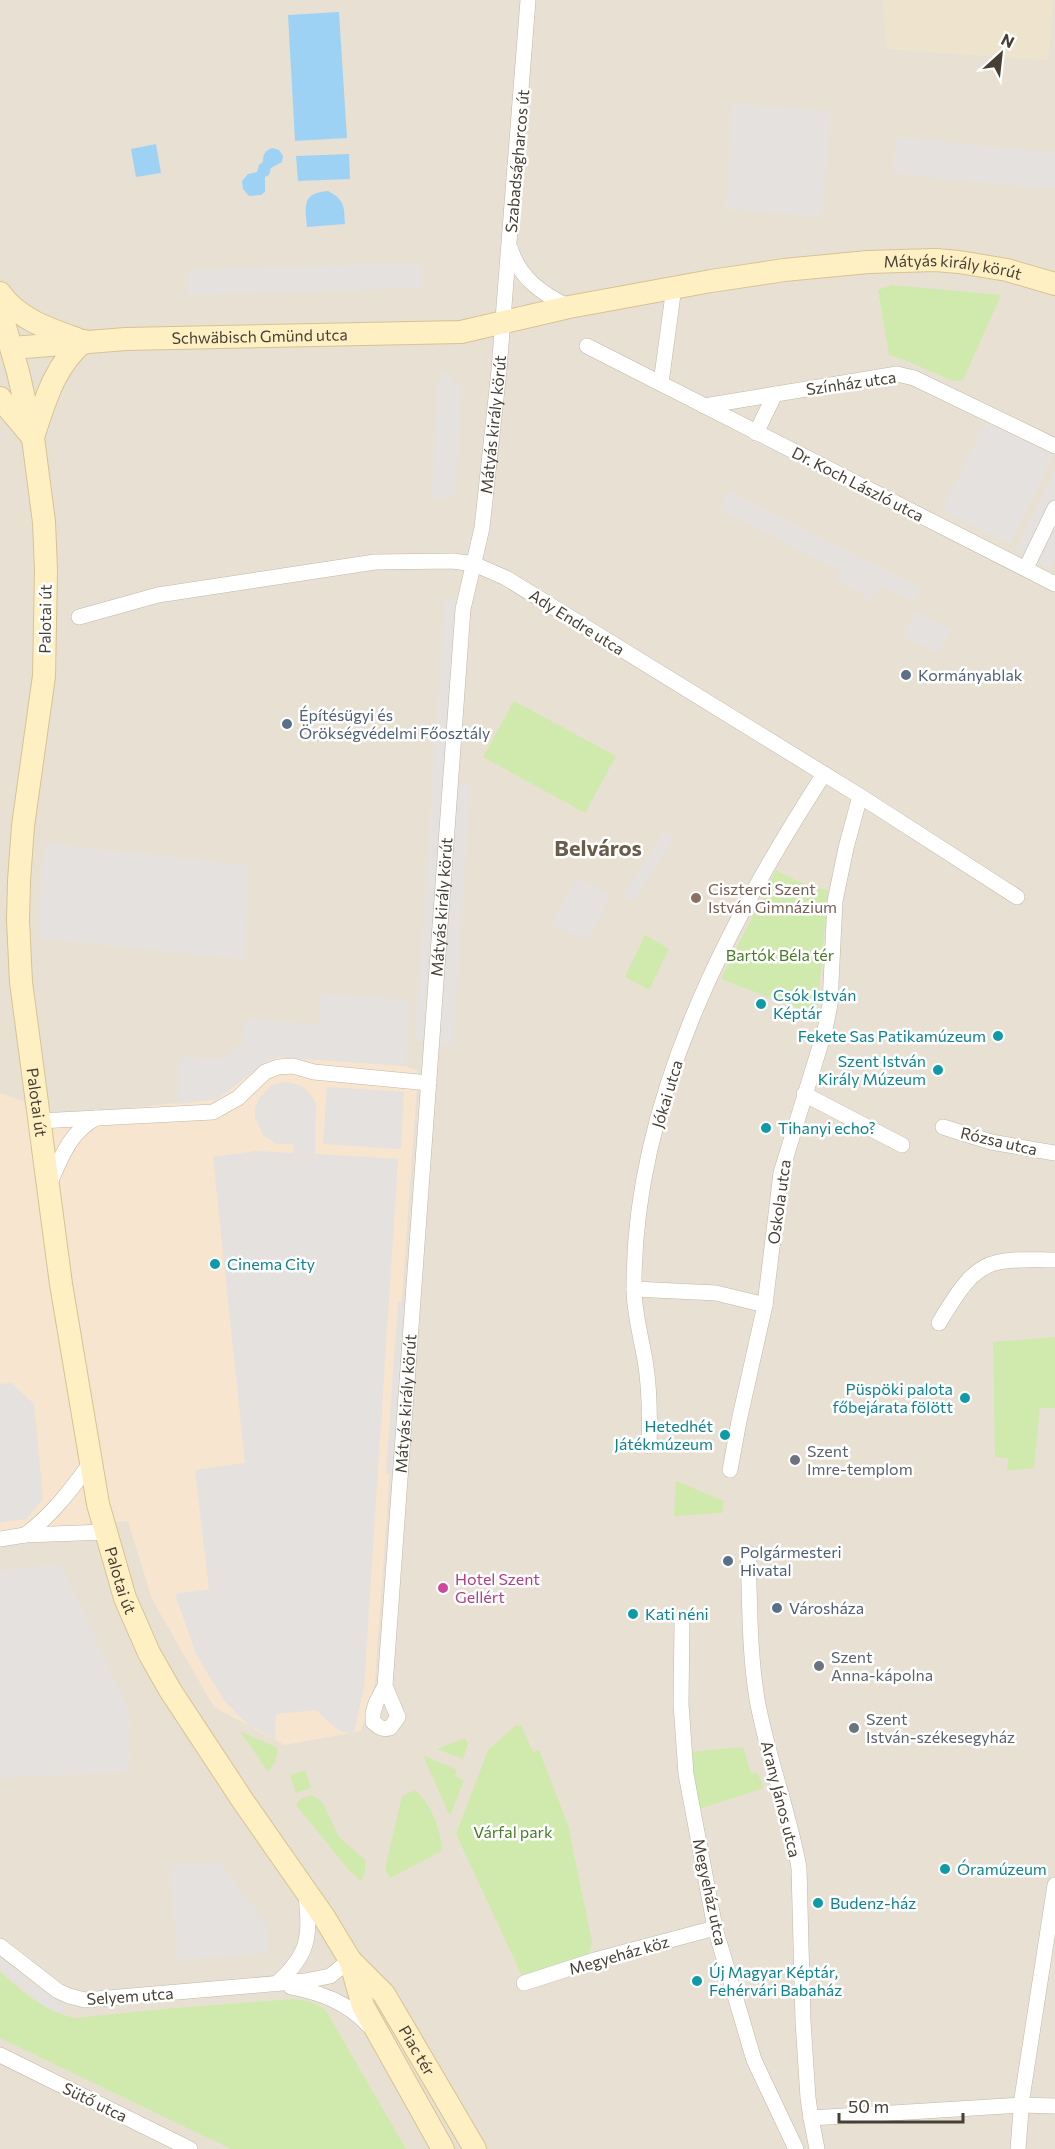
<svg xmlns="http://www.w3.org/2000/svg" width="1055" height="2149" viewBox="0 0 1055 2149" font-family="Commissioner,sans-serif">
<style>
.residential{fill:#e8e1d3}
.commercial{fill:#f7e5cf}
.education{fill:#eee4ce}
.green{fill:#cfeaac}
.parking{fill:#e4e1de}
.water{fill:#9ed2f4}
.lines{fill:none;stroke-linecap:round;stroke-linejoin:round}
.minor-casing{stroke:#bfb7a8;stroke-width:16}
.secondary-casing{stroke:#d6c393;stroke-width:24}
.minor{stroke:#fff;stroke-width:15}
.secondary{stroke:#fff0c4;stroke-width:22}
.service-dot{fill:#5c6f8a;stroke:#fff;stroke-width:2}
.education-dot{fill:#8d6e63;stroke:#fff;stroke-width:2}
.culture-dot{fill:#0f9aa8;stroke:#fff;stroke-width:2}
.worship-dot{fill:#6b7280;stroke:#fff;stroke-width:2}
.hotel-dot{fill:#d1479c;stroke:#fff;stroke-width:2}
.labels{text-anchor:middle;stroke-width:5;stroke-linejoin:round;paint-order:stroke}
.street-label{font-size:16px;fill:#463f35;stroke:#fff}
.service-label{font-size:16px;fill:#4e5e75;stroke:#fff;text-anchor:start}
.education-label{font-size:16px;fill:#785e54;stroke:#fff;text-anchor:start}
.park-label{font-size:16px;fill:#477b25;stroke:#fff}
.culture-label{font-size:16px;fill:#0d838f;stroke:#fff;text-anchor:start}
.worship-label{font-size:16px;fill:#5b616d;stroke:#fff;text-anchor:start}
.hotel-label{font-size:16px;fill:#b23c85;stroke:#fff;text-anchor:start}
.district-label{font-size:22px;font-weight:bold;fill:#6a5d4b;stroke:#fff}
</style>
<rect width="100%" height="100%" fill="#f4efe5"/>
<!-- residential -->
<rect class="residential" x="0" y="0" width="1055" height="2149"/>
<!-- commercial -->
<path class="commercial" d="M279,1057l126,9 13,5 -43,611 -14,49 -76,14 -71,-38 -62,-108 -24,-78 -128,11v-439l60,22 157,-16 51,-39z"/>
<!-- education -->
<path class="education" d="M883,0h170l-5,60 -161,-11z"/>
<!-- green -->
<g class="green">
<path d="M892,285l109,10 -38,85 -10,1 -46,-20 -18,-6 -11,-65z"/>
<path d="M514,701l102,55 -31,57 -102,-56z"/>
<path d="M776,870c17,10 33,16 52,20l-11,125 -96,-36z"/>
<path d="M645,935l24,14 -20,41 -24,-13z"/>
<path d="M1055,1337v71h-15l-6,60 -27,3 1,-13 -13,-1 -2,-115z"/>
<path d="M676,1481l48,20 -2,12 -48,3z"/>
<path d="M521,1725l12,27 6,-2 29,75 24,117 -3,15 -67,19 -66,-142 32,-84 27,-24z"/>
<path d="M240,1731l38,17 -3,14 -7,10z"/>
<path d="M465,1738l3,6 -5,15 -26,-10z"/>
<path d="M743,1747l8,26 6,-1 7,16 -65,21 -8,-57z"/>
<path d="M425,1756l32,14 -2,6 9,4 -13,34h-2l-25,-56z"/>
<path d="M305,1770l6,18 -15,5 -6,-18z"/>
<path d="M415,1790c16,14 26,40 27,61l-52,27 -5,-9 17,-73z"/>
<path d="M312,1795l10,7 17,35 26,23v12l-4,9 -13,-12 -52,-64 4,-6z"/>
<path d="M0,1972c22,19 46,41 76,46l87,-9 130,-10 15,2 17,8 81,140h-175l-231,-111z"/>
</g>
<!-- parking -->
<g class="parking">
<path d="M732,104l99,7 -10,106 -95,-8z"/>
<path d="M896,137l159,16v36l-162,-15z"/>
<path d="M421,263l1,25 -234,7 -1,-25z"/>
<path d="M439,373h8l7,11h7l-6,112 -18,4 -6,-1z"/>
<path d="M985,422l68,33 -43,89 -68,-34z"/>
<path d="M751,434l288,150 -290,-145z"/>
<path d="M1055,469v88l-5,11 -34,-18z"/>
<path d="M728,491l193,97 -7,15 -35,-18 -8,15 -34,-20 4,-8 -121,-63z"/>
<path d="M445,599l13,1 -30,441 -13,-1z"/>
<path d="M915,612l36,18 -13,24 -35,-18z"/>
<path d="M457,783l13,1 -17,262 -13,-1z"/>
<path d="M664,831l10,7 -41,64 -10,-6z"/>
<path d="M46,844l202,21 -3,95 -205,-22 1,-48z"/>
<path d="M577,877l34,18 -24,47 -35,-18z"/>
<path d="M321,993l89,7 -5,66 -126,-9 -11,3 -51,39 -39,5 1,-47 43,2 20,-14 3,-27 73,7z"/>
<path d="M282,1082l11,1 10,4 8,8 5,9 -1,50 83,5 -34,528 -10,46 -11,-1 -10,-6 -17,-16 -40,4 -1,25 -28,-15 -22,-23 -28,-45 -22,-62 34,-5 -14,-119 50,-7 -32,-306 43,-6 37,2 1,-9h-17l-14,-9 -8,-17v-11l5,-10 11,-11z"/>
<path d="M327,1087l77,5 -3,57 -78,-5z"/>
<path d="M398,1302l12,1 -13,172 -11,-1z"/>
<path d="M11,1383l23,21 9,95 -17,20 -26,3v-138z"/>
<path d="M61,1565l69,148 -1,59 -129,6v-208z"/>
<path d="M219,1862l47,61 2,30 -90,7 -8,-94z"/>
<path d="M0,1957l31,26 34,23 -4,8 -17,-8 -44,-37z"/>
</g>
<!-- water -->
<g class="water">
<path d="M339,12l8,126 -52,3 -7,-126z"/>
<path d="M156,144l5,29 -25,4 -5,-28z"/>
<path d="M273,148l6,2 4,6 -1,6 -11,6 -2,7 -4,2v15l-4,3 -12,1 -6,-7 -1,-8 6,-7 9,-2 2,-7 4,-3c0,-8 2,-12 10,-14z"/>
<path d="M349,154l1,25 -52,2 -2,-25z"/>
<path d="M328,191c17,9 16,15 17,33l-38,3c-2,-22 -5,-34 21,-36z"/>
</g>
<g class="lines">
<defs>
<g id="minor">
<path d="M511,250c9,29 32,44 58,57"/>
<path d="M587,346l468,238"/>
<path d="M661,383l13,-96"/>
<path d="M704,406l193,-32 17,4 141,68"/>
<path d="M756,433l19,-39"/>
<path d="M1026,568l29,-60"/>
<path d="M79,617l79,-22 217,-33 78,-1 21,3 32,14 354,218 157,101"/>
<path d="M804,1094l98,51"/>
<path d="M39,1121l174,-9 25,-14 27,-26 13,-5 15,-1 21,6 115,11"/>
<path d="M943,1127l48,15 64,11"/>
<path d="M49,1185c12,-27 20,-52 47,-67"/>
<path d="M634,1289l82,4 49,12"/>
<path d="M939,1323c13,-21 30,-54 56,-60 19,-5 40,-3 60,-3"/>
<path d="M649,1446c1,-29 1,-57 -4,-86 -4,-24 -11,-47 -11,-72 -1,-184 92,-363 190,-514"/>
<path d="M730,1470l9,-49 26,-116 16,-132 44,-143 5,-26 5,-103 11,-53 14,-52"/>
<path d="M25,1535c27,-20 45,-44 65,-71"/>
<path d="M0,1539l25,-4 81,-3"/>
<path d="M748,1553c2,48 1,98 9,146 10,57 32,112 42,169l4,153 5,77 3,20"/>
<path d="M682,1622l-1,82 5,70 29,154 39,132 42,89"/>
<path id="s1" d="M385,1686l13,31 -8,11c-8,2 -11,-1 -17,-6v-9l3,-10 9,-17 78,-1077 19,-81 17,-158 29,-370"/>
<path d="M0,1946l58,45 11,5 16,4 220,-19 25,-5 20,-16"/>
<path d="M277,1983c33,-29 33,-47 29,-88"/>
<path d="M524,1983l71,-23 120,-32"/>
<path d="M291,1987c30,6 56,15 77,38"/>
<path d="M0,2055l190,94"/>
<path d="M817,2149l-6,-31 210,-13 34,1"/>
<path d="M1018,2149l4,-51 33,-213"/>
</g>
<g id="secondary">
<path d="M0,293c18,26 49,36 77,46"/>
<path id="s2" d="M0,309l18,63 15,66 11,84 2,48 -2,106 -21,150 -4,55 -1,39 3,62 40,302 37,220 27,94 24,55 21,37 73,111 81,116 26,43 13,46 80,143"/>
<path id="s3" d="M12,348l114,-9 335,-7 108,-25 142,-26 73,-11 84,-8 67,-2 24,2 48,8 48,14"/>
<path d="M0,398l30,36"/>
<path d="M33,437c12,-36 21,-71 51,-96"/>
<path id="s4" d="M351,1961l33,33 91,155"/>
</g>
</defs>
<!-- minor casing -->
<use href="#minor" class="minor-casing"/>
<!-- secondary casing -->
<use href="#secondary" class="secondary-casing"/>
<!-- minor -->
<use href="#minor" class="minor"/>
<!-- secondary -->
<use href="#secondary" class="secondary"/>
</g>
<!-- markers -->
<g class="service-dot">
<circle cx="906" cy="675" r="6"/>
<circle cx="287" cy="724" r="6"/>
<circle cx="728" cy="1561" r="6"/>
<circle cx="777" cy="1608" r="6"/>
</g>
<circle class="education-dot" cx="696" cy="898" r="6"/>
<g class="culture-dot">
<circle cx="761" cy="1004" r="6"/>
<circle cx="998" cy="1036" r="6"/>
<circle cx="938" cy="1070" r="6"/>
<circle cx="766" cy="1128" r="6"/>
<circle cx="215" cy="1264" r="6"/>
<circle cx="965" cy="1398" r="6"/>
<circle cx="725" cy="1435" r="6"/>
<circle cx="633" cy="1614" r="6"/>
<circle cx="945" cy="1869" r="6"/>
<circle cx="818" cy="1903" r="6"/>
<circle cx="697" cy="1981" r="6"/>
</g>
<g class="worship-dot">
<circle cx="795" cy="1460" r="6"/>
<circle cx="819" cy="1666" r="6"/>
<circle cx="854" cy="1728" r="6"/>
</g>
<circle class="hotel-dot" cx="443" cy="1588" r="6"/>
<g class="labels">
<!-- street labels -->
<g class="street-label">
<text transform="translate(517 161) rotate(-85)" y="6">Szabadságharcos út</text>
<text dy="6" stroke="none"><textPath href="#s3" startOffset="948">Mátyás király körút</textPath></text>
<text dy="6" stroke="none"><textPath href="#s3" startOffset="248">Schwäbisch Gmünd utca</textPath></text>
<text transform="translate(851 383) rotate(-8)" y="6">Színház utca</text>
<text dy="6" stroke="none"><textPath href="#s1" startOffset="1372">Mátyás király körút</textPath></text>
<text transform="translate(858 484) rotate(27)" y="6">Dr. Koch László utca</text>
<text transform="translate(45 619) rotate(-89)" y="6">Palotai út</text>
<text transform="translate(577 622) rotate(32)" y="6">Ady Endre utca</text>
<text dy="6" stroke="none"><textPath href="#s1" startOffset="886">Mátyás király körút</textPath></text>
<text transform="translate(667 1094) rotate(-73)" y="6">Jókai utca</text>
<text dy="6" stroke="none"><textPath href="#s2" startOffset="801">Palotai út</textPath></text>
<text transform="translate(999 1141) rotate(13)" y="6">Rózsa utca</text>
<text transform="translate(779 1202) rotate(-82)" y="6">Oskola utca</text>
<text dy="6" stroke="none"><textPath href="#s1" startOffset="388">Mátyás király körút</textPath></text>
<text dy="6" stroke="none"><textPath href="#s2" startOffset="1287">Palotai út</textPath></text>
<text transform="translate(781 1799) rotate(76)" y="6">Arany János utca</text>
<text transform="translate(710 1892) rotate(78)" y="6">Megyeház utca</text>
<text transform="translate(619 1955) rotate(-16)" y="6">Megyeház köz</text>
<text transform="translate(130 1996) rotate(-4)" y="6">Selyem utca</text>
<text dy="6" stroke="none"><textPath href="#s4" startOffset="112">Piac tér</textPath></text>
<text transform="translate(95 2102) rotate(26)" y="6">Sütő utca</text>
</g>
<!-- service labels -->
<g class="service-label">
<text x="918" y="681">Kormányablak</text>
<text x="299" y="721">Építésügyi és<tspan x="299" dy="18">Örökségvédelmi Főosztály</tspan></text>
<text x="740" y="1558">Polgármesteri<tspan x="740" dy="18">Hivatal</tspan></text>
<text x="789" y="1614">Városháza</text>
</g>
<!-- education labels -->
<g class="education-label">
<text x="708" y="895">Ciszterci Szent<tspan x="708" dy="18">István Gimnázium</tspan></text>
</g>
<!-- park labels -->
<g class="park-label">
<text x="780" y="961">Bartók Béla tér</text>
<text x="513" y="1838">Várfal park</text>
</g>
<!-- culture labels -->
<g class="culture-label">
<text x="773" y="1001">Csók István<tspan x="773" dy="18">Képtár</tspan></text>
<text x="986" y="1042" text-anchor="end">Fekete Sas Patikamúzeum</text>
<text x="926" y="1067" text-anchor="end">Szent István<tspan x="926" dy="18">Király Múzeum</tspan></text>
<text x="778" y="1134">Tihanyi echo?</text>
<text x="227" y="1270">Cinema City</text>
<text x="953" y="1395" text-anchor="end">Püspöki palota<tspan x="953" dy="18">főbejárata fölött</tspan></text>
<text x="713" y="1432" text-anchor="end">Hetedhét<tspan x="713" dy="18">Játékmúzeum</tspan></text>
<text x="645" y="1620">Kati néni</text>
<text x="957" y="1875">Óramúzeum</text>
<text x="830" y="1909">Budenz-ház</text>
<text x="709" y="1978">Új Magyar Képtár,<tspan x="709" dy="18">Fehérvári Babaház</tspan></text>
</g>
<!-- worship labels -->
<g class="worship-label">
<text x="807" y="1457">Szent<tspan x="807" dy="18">Imre-templom</tspan></text>
<text x="831" y="1663">Szent<tspan x="831" dy="18">Anna-kápolna</tspan></text>
<text x="866" y="1725">Szent<tspan x="866" dy="18">István-székesegyház</tspan></text>
</g>
<!-- hotel labels -->
<g class="hotel-label">
<text x="455" y="1585">Hotel Szent<tspan x="455" dy="18">Gellért</tspan></text>
</g>
<!-- district labels -->
<g class="district-label">
<text x="598" y="856">Belváros</text>
</g>
</g>
<!-- north arrow -->
<g transform="translate(1001 54) rotate(27)" stroke="#ffffff" stroke-width="4.5" paint-order="stroke">
<path d="M0-4.5L10 22L0 15L-10 22Z" fill="#463f35"/>
<text y="-9" font-size="16" font-weight="bold" text-anchor="middle" fill="#463f35">N</text>
</g>
<!-- scale -->
<path d="M839 2113v9h124v-9" fill="none" stroke="#463f35" stroke-width="3"/>
<text x="848" y="2113" font-size="18" fill="#463f35" stroke="#ffffff" stroke-width="4.5" paint-order="stroke">50 m</text>
</svg>
